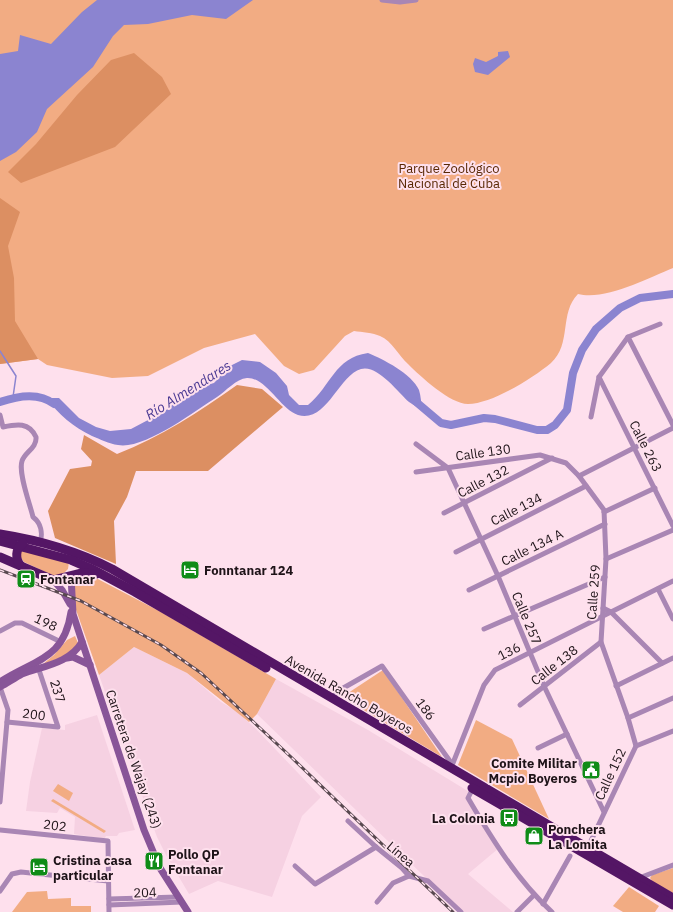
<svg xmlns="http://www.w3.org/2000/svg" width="673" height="912" viewBox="0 0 673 912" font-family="'IBM Plex Sans',sans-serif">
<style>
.built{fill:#f6d1e2}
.green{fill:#f2ac83}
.forest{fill:#dc8f62}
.water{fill:#8b84d0}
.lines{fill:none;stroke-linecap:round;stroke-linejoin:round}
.stream{stroke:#8b84d0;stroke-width:1.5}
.river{stroke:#8b84d0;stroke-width:8}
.street{stroke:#a986b4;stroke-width:5}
.secondary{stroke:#885598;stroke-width:7}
.highway{stroke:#541665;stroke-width:9}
.rail-casing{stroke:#594950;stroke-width:3}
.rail{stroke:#fee0ed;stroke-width:1.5;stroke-dasharray:4.5;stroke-linecap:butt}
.labels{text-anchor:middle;stroke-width:4;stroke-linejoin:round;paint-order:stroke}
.park-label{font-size:13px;fill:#592804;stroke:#fee0ed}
.street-label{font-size:13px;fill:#1e1318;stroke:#fee0ed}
.poi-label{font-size:13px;font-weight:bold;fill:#1e1318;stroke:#fee0ed;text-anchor:start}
.water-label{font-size:14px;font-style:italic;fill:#4a3993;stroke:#fee0ed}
</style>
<rect width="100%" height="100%" fill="#fee0ed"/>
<!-- built -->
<g class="built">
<path d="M134,647l53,26 34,29 15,9 20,18 65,68 -19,19 -30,81 -54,-16 -29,13 -23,-39 -9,-18 -58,-162z"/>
<path d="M276,679l92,51 103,63 -3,5 31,50 -31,26 45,38h-52l-204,-198z"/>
<path d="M97,715l38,115 -16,3 -2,3h-11l-2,3 -30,-5 1,-17 -15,-9 -3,5 -31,-2 4,-29 12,-54 23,2v-5z"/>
</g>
<!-- green -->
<g class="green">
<path d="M0,0h673v268c-25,10 -68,33 -95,26 -19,19 -6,50 -27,69 -18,15 -59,41 -83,41 -18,0 -48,-28 -60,-40 -9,-8 -16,-23 -28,-28 -7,-3 -18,-4 -26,-5l-9,5 -31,34 -15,4 -15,-8 -29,-32 -51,14 -56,28 -36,2 -65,-13 -9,-6 -38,5z"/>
<path d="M21,550l48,12 -1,7 -7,7 -9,-1 -28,-13 -3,-4z"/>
<path d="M82,577h12l67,35 115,67 -19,35 -8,8 -62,-49 -53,-26 -35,28 -25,-71v-21z"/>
<path d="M75,636l3,7 -9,12 -26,9 11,-9 13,-15z"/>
<path d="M383,670l59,87 -100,-60z"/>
<path d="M476,720l36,19 37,80 -91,-54z"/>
<path d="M58,784l15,9 -4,8 -16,-10z"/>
<path d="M53,799l53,32 -2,2 -53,-32z"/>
<path d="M673,868v25l-20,-11 -3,-4 2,-3z"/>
<path d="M629,887l30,19 -4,6h-32l-10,-6z"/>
<path d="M47,891l1,8 23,-1v8h20v6h-79l15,-20z"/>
</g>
<!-- forest -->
<g class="forest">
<path d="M134,53l28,24 9,17 -56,53 -94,36 -13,-11 28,-28 41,-49 34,-35z"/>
<path d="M0,198l20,14 -12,34 6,32 1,43 23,38 -38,5z"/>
<path d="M237,385l25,4 21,18 -75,64h-72l-9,26 -13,24 2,43 -61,-26 -7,-27 22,-42 21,-3 1,-5 -11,-12 3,-14 33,19c44,-17 82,-42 120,-69z"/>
</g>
<!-- water -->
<g class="water">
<path d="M97,0h156l-27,19 -34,-4 -44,9 -24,1 -11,11 -20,31 -46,42 -10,23 -21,20 -16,9v-107l18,-3 2,-16 31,9 31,-32z"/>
<path d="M508,51l2,6 -22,18 -13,-3 -2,-8 2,-6 11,4 12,-6v-4z"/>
<path d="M368,353c15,6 44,21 51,37 2,6 2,13 3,19 -4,-2 -9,-4 -13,-7 -11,-10 -32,-38 -48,-33 -23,7 -34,54 -63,46 -17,-5 -32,-38 -51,-37 -11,1 -21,13 -30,19 -22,14 -73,53 -99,48 -9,-1 -18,-6 -26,-9 -18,-9 -34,-21 -45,-38h12l20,20 17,9 14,4 21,-2 34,-18 26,-22 23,-6 14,-16 14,-7 18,2 16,11 11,13 2,9 10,10h9c24,-20 26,-47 60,-52z"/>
</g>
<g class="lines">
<!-- stream -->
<path class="stream" d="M0,351l16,25 -3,21"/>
<!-- river -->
<g class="river">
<path d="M415,401l26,22 10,2 33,-7 11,1 42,11h10l8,-5 12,-15 6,-37 9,-23 14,-21 24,-21 20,-10 33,-4"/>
<path d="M0,402c17,-6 39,-10 54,2"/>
</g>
<!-- street -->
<g class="street">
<path d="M382,0l18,2 16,-2"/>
<path d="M628,337l45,88"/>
<path d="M599,377l74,149"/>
<path d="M0,415l3,12c14,-3 26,-5 33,10 1,11 -11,15 -14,24 -4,12 8,43 11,56 8,6 10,16 7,26"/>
<path d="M591,417l8,-40 29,-40 32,-13"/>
<path d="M416,444l32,24 50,108 46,110 60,126"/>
<path d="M416,472l124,-17 26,8 13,13 25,34 2,49 -5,83 27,76 8,28"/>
<path d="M579,476l94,-48"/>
<path d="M604,512l51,-24"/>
<path d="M444,513l108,-55"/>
<path d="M456,552l130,-66"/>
<path d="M606,559l67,-29"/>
<path d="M658,589l15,30"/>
<path d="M469,590l136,-66"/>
<path d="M603,608l8,4 51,51"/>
<path d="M484,629l121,-52"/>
<path d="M0,631l15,-8h7l39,19"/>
<path d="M616,686l57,-28"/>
<path d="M0,687l8,23 -8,92"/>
<path d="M331,699l7,-8 44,-25 70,98"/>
<path d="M520,705l81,-63"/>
<path d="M628,718l45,-20"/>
<path d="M7,722l51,5 -20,-60"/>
<path d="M538,748l29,-14"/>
<path d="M451,768l33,-83 11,-15 178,-89"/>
<path d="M473,788l-5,10c24,41 49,82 84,114"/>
<path d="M348,821l28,26 26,21 7,8 19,5 33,31"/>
<path d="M0,830l108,11 1,71"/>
<path d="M588,847l48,-101 37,-15"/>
<path d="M295,866l20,18 61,-37"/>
<path d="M639,878l34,-13"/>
<path d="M0,891l12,-17 9,-2 87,9"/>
<path d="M109,899l69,-2"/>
<path d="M377,902l16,-19 16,-7"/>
<path d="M543,904l27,-48"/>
<path d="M109,905l73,-3"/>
<path d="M517,912l17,-17"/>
</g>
<!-- secondary -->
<g class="secondary">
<path d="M71,576l2,38 71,216 16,38 28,44"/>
<path d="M53,580l9,10 8,14"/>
<path d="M67,658l6,-1 17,8"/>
<path d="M0,682c35,-23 64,-22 71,-70"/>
<path d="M0,687c7,-4 15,-9 22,-13 21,-8 48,-11 60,-32"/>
</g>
<!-- highway -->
<g class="highway">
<path d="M0,534c38,6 77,17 112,35l561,329"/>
<path d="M0,541l71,19 23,10 41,22 131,76"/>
<path d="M0,557l53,23 28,-7 16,1"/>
<path d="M21,566c-6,-7 -6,-17 2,-23"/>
<path d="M472,788l201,117"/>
</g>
<defs>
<path id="rail" d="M0,570l81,31 80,44 40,28 89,83 163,156"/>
</defs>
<!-- rail casing -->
<use href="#rail" class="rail-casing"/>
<!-- rail -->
<use href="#rail" class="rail"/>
</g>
<!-- icons -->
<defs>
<symbol id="hotel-square" viewBox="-11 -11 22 22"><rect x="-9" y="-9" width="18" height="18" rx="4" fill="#0f8c17" stroke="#fee0ed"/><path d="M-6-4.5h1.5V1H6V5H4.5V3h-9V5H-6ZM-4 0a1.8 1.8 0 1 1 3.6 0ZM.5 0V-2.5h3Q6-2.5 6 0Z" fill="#fff"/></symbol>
<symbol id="station-square" viewBox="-11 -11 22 22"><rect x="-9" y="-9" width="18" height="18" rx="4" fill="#0f8c17" stroke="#fee0ed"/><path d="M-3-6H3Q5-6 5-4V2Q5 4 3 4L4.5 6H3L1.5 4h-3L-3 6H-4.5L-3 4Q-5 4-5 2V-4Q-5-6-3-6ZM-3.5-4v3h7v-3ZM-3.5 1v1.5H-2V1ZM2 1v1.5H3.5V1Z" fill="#fff"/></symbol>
<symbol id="civic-square" viewBox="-11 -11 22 22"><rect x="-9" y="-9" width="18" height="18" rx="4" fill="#0f8c17" stroke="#fee0ed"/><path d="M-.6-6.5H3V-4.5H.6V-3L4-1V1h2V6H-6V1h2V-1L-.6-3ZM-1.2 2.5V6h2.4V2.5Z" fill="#fff"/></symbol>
<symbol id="bus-square" viewBox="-11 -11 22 22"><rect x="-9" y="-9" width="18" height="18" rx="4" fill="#0f8c17" stroke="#fee0ed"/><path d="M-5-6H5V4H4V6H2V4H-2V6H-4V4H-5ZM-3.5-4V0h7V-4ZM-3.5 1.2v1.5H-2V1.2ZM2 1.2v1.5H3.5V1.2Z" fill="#fff"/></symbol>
<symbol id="shop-square" viewBox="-11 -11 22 22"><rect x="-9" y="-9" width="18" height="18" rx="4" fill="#0f8c17" stroke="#fee0ed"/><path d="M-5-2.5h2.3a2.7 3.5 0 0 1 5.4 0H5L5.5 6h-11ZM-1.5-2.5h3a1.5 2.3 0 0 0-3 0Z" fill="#fff"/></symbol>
<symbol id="restaurant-square" viewBox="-11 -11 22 22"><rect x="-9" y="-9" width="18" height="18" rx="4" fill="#0f8c17" stroke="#fee0ed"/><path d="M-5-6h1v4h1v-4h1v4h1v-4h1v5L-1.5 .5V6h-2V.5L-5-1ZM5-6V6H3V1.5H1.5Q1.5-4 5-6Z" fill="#fff"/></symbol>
</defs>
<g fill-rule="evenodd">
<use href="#hotel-square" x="179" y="559" width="22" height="22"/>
<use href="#station-square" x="15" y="568" width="22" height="22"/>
<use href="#civic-square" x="580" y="759" width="22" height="22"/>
<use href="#bus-square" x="498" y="807" width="22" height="22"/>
<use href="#shop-square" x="523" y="825" width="22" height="22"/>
<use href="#restaurant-square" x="143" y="850" width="22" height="22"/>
<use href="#hotel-square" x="28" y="856" width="22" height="22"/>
</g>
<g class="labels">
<!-- park labels -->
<g class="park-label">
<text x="449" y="173">Parque Zoológico<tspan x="449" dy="15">Nacional de Cuba</tspan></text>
</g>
<!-- street labels -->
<g class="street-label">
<text transform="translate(646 446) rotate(63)" y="5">Calle 263</text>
<text transform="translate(483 452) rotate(-8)" y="5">Calle 130</text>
<text transform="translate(483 481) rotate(-27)" y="5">Calle 132</text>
<text transform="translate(516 509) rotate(-27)" y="5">Calle 134</text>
<text transform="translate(532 547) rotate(-26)" y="5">Calle 134 A</text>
<text transform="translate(593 592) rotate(-86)" y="5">Calle 259</text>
<text transform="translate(527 618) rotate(67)" y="5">Calle 257</text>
<text transform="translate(46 622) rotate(25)" y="5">198</text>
<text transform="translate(509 651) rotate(-27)" y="5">136</text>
<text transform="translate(554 665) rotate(-38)" y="5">Calle 138</text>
<text transform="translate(58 691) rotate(72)" y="5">237</text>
<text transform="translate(349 694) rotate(30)" y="5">Avenida Rancho Boyeros</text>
<text transform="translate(426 709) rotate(54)" y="5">186</text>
<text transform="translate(34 714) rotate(7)" y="5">200</text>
<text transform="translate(134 759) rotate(71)" y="5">Carretera de Wajay (243)</text>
<text transform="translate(610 774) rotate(-65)" y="5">Calle 152</text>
<text transform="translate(55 825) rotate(7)" y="5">202</text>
<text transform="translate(401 854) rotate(40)" y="5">Línea</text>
<text transform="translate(145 892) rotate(-2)" y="5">204</text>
</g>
<!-- poi labels -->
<g class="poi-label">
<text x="204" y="575">Fonntanar 124</text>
<text x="40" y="584">Fontanar</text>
<text x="577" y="768" text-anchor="end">Comite Militar<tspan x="577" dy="15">Mcpio Boyeros</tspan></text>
<text x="495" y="823" text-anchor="end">La Colonia</text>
<text x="548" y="834">Ponchera<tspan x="548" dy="15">La Lomita</tspan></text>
<text x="168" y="859">Pollo QP<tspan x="168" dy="15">Fontanar</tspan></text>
<text x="53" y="865">Cristina casa<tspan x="53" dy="15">particular</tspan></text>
</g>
<!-- water labels -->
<g class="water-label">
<text transform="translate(188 390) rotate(-32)" y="5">Río Almendares</text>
</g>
</g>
</svg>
